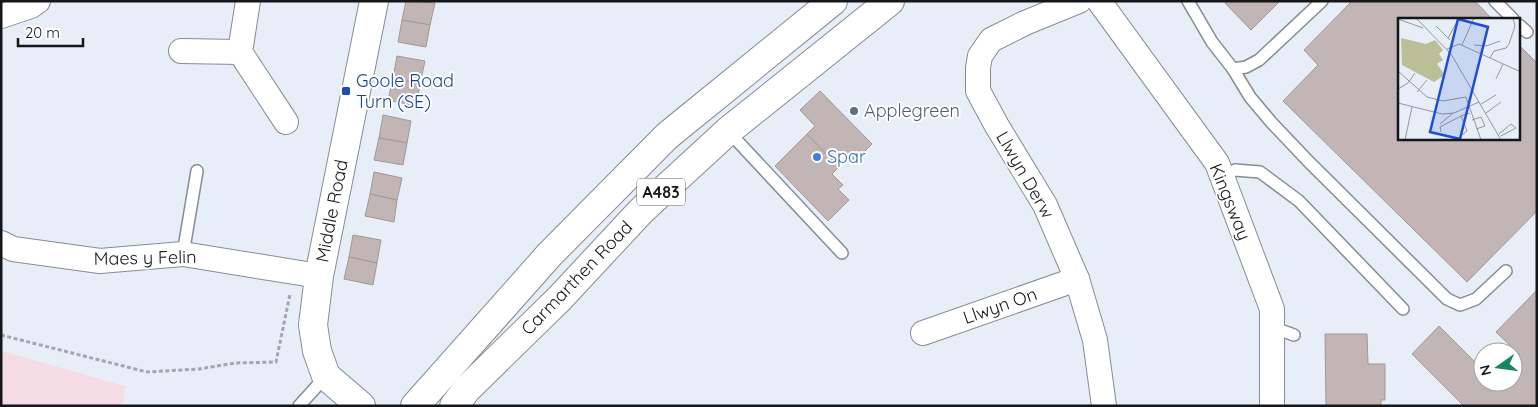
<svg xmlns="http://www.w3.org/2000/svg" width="1538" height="407" viewBox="0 0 1538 407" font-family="Quicksand,sans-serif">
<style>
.education{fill:#f5dce4}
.building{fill:#c2b5b5;stroke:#a39796}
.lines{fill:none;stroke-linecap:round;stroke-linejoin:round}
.service-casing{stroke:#868c94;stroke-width:14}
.minor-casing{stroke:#868c94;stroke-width:26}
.tertiary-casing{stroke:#868c94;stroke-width:30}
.primary-casing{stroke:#868c94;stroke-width:30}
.path{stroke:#a2a7ae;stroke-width:3;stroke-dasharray:4 2.5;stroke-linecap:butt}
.service{stroke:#fff;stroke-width:11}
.minor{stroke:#fff;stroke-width:24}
.tertiary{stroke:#fff;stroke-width:28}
.primary{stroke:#fff;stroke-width:28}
.transit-dot{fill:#1a4fb4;stroke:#fff;stroke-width:2}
.service-dot{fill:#5c6f8a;stroke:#fff;stroke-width:2}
.shop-dot{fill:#3f7fe0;stroke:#fff;stroke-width:2}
.labels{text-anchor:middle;stroke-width:4;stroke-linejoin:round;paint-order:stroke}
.shield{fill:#fff;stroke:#5a5c5e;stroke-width:1}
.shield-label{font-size:16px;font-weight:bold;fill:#141619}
.transit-label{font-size:18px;fill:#164399;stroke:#fff;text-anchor:start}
.service-label{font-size:18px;fill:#4e5e75;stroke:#fff;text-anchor:start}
.shop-label{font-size:18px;fill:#366cbe;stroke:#fff;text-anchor:start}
.street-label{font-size:18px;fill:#141619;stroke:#fff}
.inset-road{fill:none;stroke:#93989e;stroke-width:1}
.view{fill:#1d4ed8;fill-opacity:0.15;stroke:#1d4ed8;stroke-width:2.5}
.inset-edge{fill:none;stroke:#141619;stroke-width:2.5}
</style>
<rect width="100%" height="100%" fill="#e8eef7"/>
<!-- education -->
<path class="education" d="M1,351l124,35 -2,20h-122z"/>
<!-- building -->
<g class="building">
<path d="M406,1l29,2 -5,22 -28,-5z"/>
<path d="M1227,1h53l-29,29 -26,-27z"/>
<path d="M1352,1h123l17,18h-93v120h120v-94l18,18v148l-70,71 -184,-181 35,-36 -14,-15z"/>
<path d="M402,20l28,5 -4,22 -28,-5z"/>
<path d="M397,56l28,5 -5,23 -27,-6z"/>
<path d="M393,78l27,6 -4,22 -28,-6z"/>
<path d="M820,91l52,53 -20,20 -11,-12 -9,9 -25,-27 8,-8 -15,-16z"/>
<path d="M383,115l28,6 -4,22 -28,-5z"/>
<path d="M807,134l32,33 -7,7 11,11 -5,4 11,11 -21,21 -53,-55z"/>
<path d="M379,138l28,5 -4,22 -29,-5z"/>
<path d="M374,172l28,6 -5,22 -27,-6z"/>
<path d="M370,194l27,6 -3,22 -29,-6z"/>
<path d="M353,235l28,5 -4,23 -28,-6z"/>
<path d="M349,257l28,6 -4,22 -29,-6z"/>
<path d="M1537,290v116h-73l-52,-52 27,-28 44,44v12h30v-20l7,-7 -24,-23z"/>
<path d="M1325,334h42l1,30h17v36h-4v6h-55z"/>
</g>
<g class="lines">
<defs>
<g id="service">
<path d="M1188,1l24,41 21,27 13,-2 13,-7 63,-59"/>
<path d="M1495,1l18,18"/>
<path d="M1519,25l8,7"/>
<path d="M1233,69l17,28 21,25 38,40 138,137 13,6 16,-6 30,-28"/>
<path d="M728,131l114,122"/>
<path d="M1222,177l13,-7 25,2 39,29 104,108"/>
<path d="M183,254l14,-83"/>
<path d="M1272,327l22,8"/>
<path d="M299,406l27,-30"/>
</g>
<g id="minor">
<path d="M248,1l-8,51 46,70"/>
<path d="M1079,1l-54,22 -34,17 -11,16 -2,12v23l19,35 48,79 32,74 18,61 9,66"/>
<path d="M1099,1l118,162 55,146v97"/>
<path d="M1,16l30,-10 7,-5"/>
<path d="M181,51l59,1"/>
<path d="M1,243l12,6 87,12 83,-7 136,22"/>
<path d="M923,333l154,-54"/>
</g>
<path id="tertiary" d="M361,406l-35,-30 -9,-25 -4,-26 6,-49 55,-275"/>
<g id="primary">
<path d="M415,406l135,-152 117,-118 166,-135"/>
<path d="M454,406l13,-17 93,-91 81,-87 87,-80 162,-130"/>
</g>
</defs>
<!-- service casing -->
<use href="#service" class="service-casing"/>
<!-- minor casing -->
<use href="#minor" class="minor-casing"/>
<!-- tertiary casing -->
<use href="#tertiary" class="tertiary-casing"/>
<!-- primary casing -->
<use href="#primary" class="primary-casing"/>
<!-- path -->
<path class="path" d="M1,335l146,37 52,-3 36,-6 41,-1 14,-68"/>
<!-- service -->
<use href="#service" class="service"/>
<!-- minor -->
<use href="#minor" class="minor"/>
<!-- tertiary -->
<use href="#tertiary" class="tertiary"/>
<!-- primary -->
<use href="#primary" class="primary"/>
</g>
<!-- markers -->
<rect class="transit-dot" x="341" y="86" width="10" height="10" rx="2.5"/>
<circle class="service-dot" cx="854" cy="111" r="5"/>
<circle class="shop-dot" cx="817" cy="157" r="5"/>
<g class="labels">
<!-- shield labels -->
<rect class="shield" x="637" y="178.5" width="48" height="27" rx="4"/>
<g class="shield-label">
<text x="661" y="198">A483</text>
</g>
<!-- transit labels -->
<g class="transit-label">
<text x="356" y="87">Goole Road<tspan x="356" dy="21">Turn (SE)</tspan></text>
</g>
<!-- service labels -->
<g class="service-label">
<text x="864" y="117">Applegreen</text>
</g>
<!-- shop labels -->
<g class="shop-label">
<text x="827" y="163">Spar</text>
</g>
<!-- street labels -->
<g class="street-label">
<text transform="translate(1025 175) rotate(60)" y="6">Llwyn Derw</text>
<text transform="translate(1230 202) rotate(68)" y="6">Kingsway</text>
<text transform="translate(332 211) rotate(-79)" y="6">Middle Road</text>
<text transform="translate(145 258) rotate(-1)" y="6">Maes y Felin</text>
<text transform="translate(577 278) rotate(-46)" y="6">Carmarthen Road</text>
<text transform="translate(1000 306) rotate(-19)" y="6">Llwyn On</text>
</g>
</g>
<!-- overview -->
<g transform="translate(1398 18)">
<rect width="122" height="122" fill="#e8eef7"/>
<path d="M3,20l25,6 9,-4 8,10 -4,4 4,6 -6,4 8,11 -11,7 -32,-17z" fill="#babf98"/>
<path class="inset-road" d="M18,0l35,36 50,86M0,1l25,9M38,8l14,14M50,20l11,-20M64,27l12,-27M76,27l12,1 14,-5M49,31l12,-5 62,28M92,40l4,-7 12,-3 3,-4 6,-18 -2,-8M0,53l29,26 16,4 23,-4 15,43M98,61l7,-15M0,71l10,-6 7,-10M19,74l10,-12M0,85l44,11 12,-1 25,-11M83,86l15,-9M88,95l15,-11M74,102l9,-3 4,9 -9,3M42,106l13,-11M43,114l-1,-5 21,-11M101,116l12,-10 5,4 -15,8M60,120l9,-7 -6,-15 9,-3M7,122l7,-33"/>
<path class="view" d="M60,1l30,8 -28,112 -30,-7z"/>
<rect width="122" height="122" class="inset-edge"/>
</g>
<!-- border -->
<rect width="1538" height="407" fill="none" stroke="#141619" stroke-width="5"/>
<!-- north arrow -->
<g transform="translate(1498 367) rotate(256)"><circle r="24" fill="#ffffff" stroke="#a1a2a3"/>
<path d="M0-4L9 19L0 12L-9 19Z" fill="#198663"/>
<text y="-8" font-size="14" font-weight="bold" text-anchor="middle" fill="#141619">N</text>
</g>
<!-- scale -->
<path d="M18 38v8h65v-8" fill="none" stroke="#141619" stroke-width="2.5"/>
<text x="25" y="38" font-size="15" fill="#141619" stroke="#ffffff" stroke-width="4" paint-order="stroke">20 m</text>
</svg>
